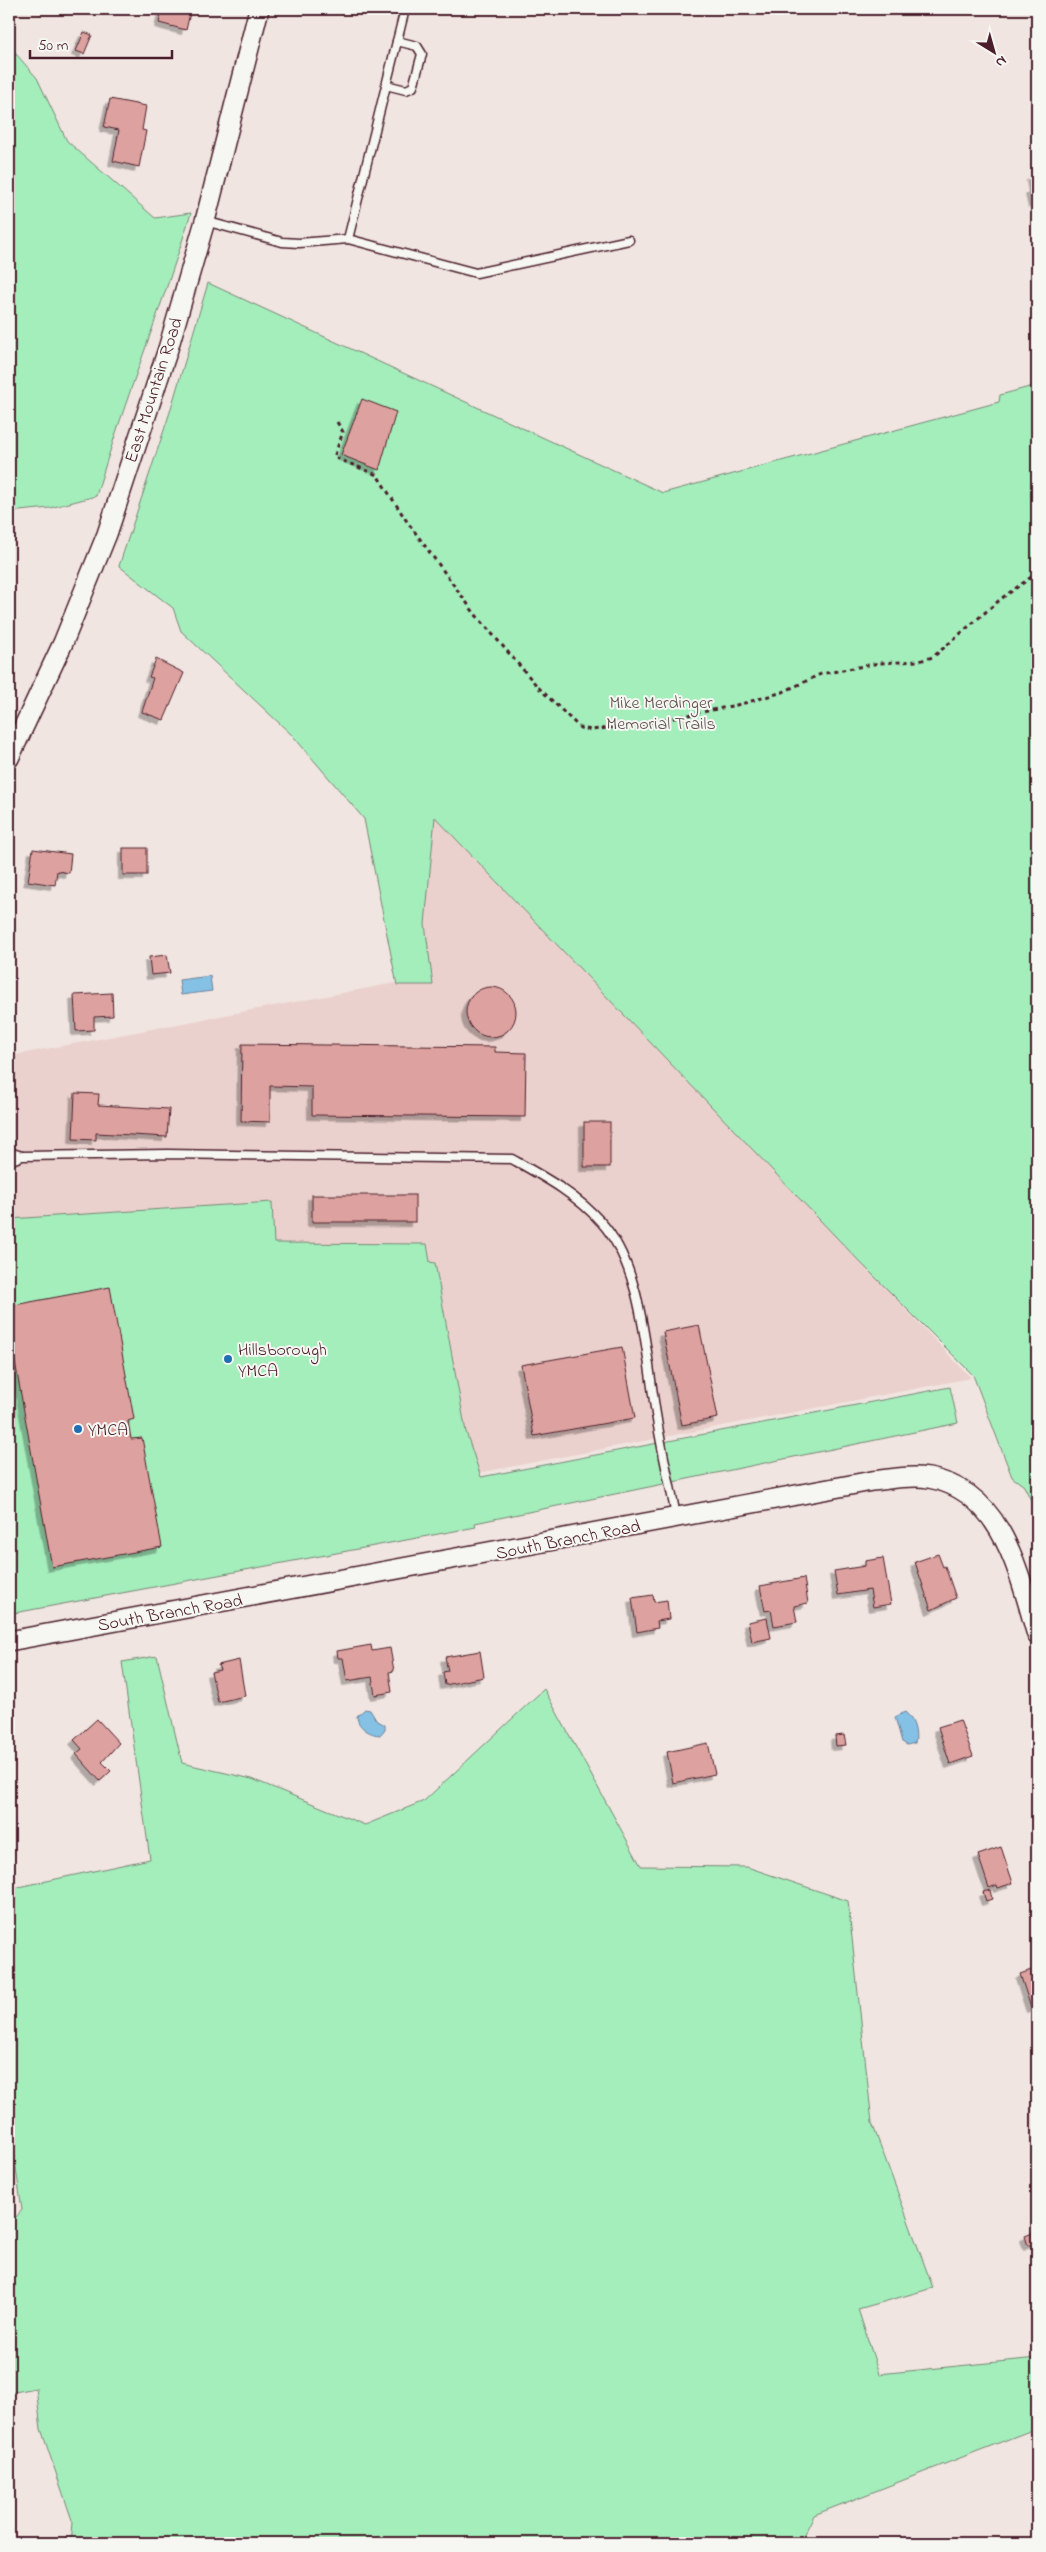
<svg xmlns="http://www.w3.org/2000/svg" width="1046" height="2552" viewBox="0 0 1046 2552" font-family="'Indie Flower',sans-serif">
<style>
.built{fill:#ebd1cd}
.green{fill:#a4eebc;stroke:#778674}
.water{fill:#84c1e4;stroke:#6d809a}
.building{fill:#dda29f;stroke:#4a1f2b;filter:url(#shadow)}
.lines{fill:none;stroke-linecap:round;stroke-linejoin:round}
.service-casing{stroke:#4a1f2b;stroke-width:11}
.tertiary-casing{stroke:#4a1f2b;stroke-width:22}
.path{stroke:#4a1f2b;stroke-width:3;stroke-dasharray:4 4;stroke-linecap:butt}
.service{stroke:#f6f6f2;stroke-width:8}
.tertiary{stroke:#f6f6f2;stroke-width:19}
.poi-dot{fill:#1f6fb2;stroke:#f6f6f2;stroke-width:2}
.labels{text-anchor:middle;stroke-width:4;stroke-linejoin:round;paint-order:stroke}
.street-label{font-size:18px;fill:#4a1f2b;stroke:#f6f6f2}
.park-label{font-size:18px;fill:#60534f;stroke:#f6f6f2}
.poi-label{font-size:18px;fill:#4a1f2b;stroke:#f6f6f2;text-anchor:start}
</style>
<defs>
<filter id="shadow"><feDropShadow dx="-4.5" dy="4.5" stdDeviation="0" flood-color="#0004"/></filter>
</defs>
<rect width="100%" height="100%" fill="#f1e5e1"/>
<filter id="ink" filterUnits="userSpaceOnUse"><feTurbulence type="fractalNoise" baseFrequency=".02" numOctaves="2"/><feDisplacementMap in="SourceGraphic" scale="10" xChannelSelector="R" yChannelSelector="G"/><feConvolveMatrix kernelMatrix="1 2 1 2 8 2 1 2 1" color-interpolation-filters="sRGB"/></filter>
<g filter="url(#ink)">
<!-- built -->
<path class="built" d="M431,807l540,571 -503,97 -41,-231 -153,-1 -2,-41 -263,17v-163l412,-78z"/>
<!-- green -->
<g class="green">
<path d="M9,46l28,32 30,63 88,77 36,-5c-29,95 -67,188 -95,283l-46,12 -41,4z"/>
<path d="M208,283l455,210 336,-91 1,-7 37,-10v1128l-13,-27 -12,-9 -39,-102 -114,-114 -424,-444 -10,107 8,61h-36l-33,-166 -71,-83 -112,-105 -8,-23 -54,-42 50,-151z"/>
<path d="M272,1202l2,41 153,1 3,18 5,1 31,169 15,45 469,-90 8,36 -483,100 1,4 -467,87v-395z"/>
<path d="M157,1656l25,107 70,16 113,46 59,-24 120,-112 97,177 106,1 101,34 24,222 61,165 -75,21 21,65 158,-16v70l-223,87 -14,28h-729l2,-20 -32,-94 -5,-41 -27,5v-168l13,-15 -13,-90v-231l141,-30 -28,-197z"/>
</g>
<!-- water -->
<g class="water">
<path d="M210,976l2,15 -31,4 -2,-15z"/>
<path d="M365,1709l5,1 6,10 9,5v5l-4,5c-11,0 -24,-8 -24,-19z"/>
<path d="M905,1712c8,6 13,21 10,31l-8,2 -5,-3 -7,-25z"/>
</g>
<!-- building -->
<g class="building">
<path d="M162,9h29l-5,21 -27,-7z"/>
<path d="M84,32l8,3 -8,19 -8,-3z"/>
<path d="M110,99l36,7 -4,24 4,1 -7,36 -26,-6 6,-31 -15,-3z"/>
<path d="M1037,175v33l-1,-5h-3l-3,-13 3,-1 -2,-13z"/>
<path d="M362,399l34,13 -17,58 -38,-15z"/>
<path d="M156,659l28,14 -20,47 -22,-8 11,-34 -4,-1z"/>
<rect x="123" y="848" width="24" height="27"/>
<path d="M33,849l38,5 -2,19 -12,-2 -2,14 -27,-4z"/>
<path d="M167,955l3,18 -19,2 -2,-18z"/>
<circle cx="491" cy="1012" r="25"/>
<path d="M112,993l1,23 -19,1v13l-18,1 -2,-36z"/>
<path d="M242,1044l253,3v5l31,1 -1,64 -213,-2v-28l-42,-1v36l-29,-1z"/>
<path d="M75,1093l24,1 -1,11 71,4 -2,28 -71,-4v7l-23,-1z"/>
<rect x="584" y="1122" width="26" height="45"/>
<rect x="312" y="1195" width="103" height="27"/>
<path d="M110,1287l24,132 -6,2 3,18 11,-1 20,109 -110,20 -43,-239v-22z"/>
<path d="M699,1325l19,93 -36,7 -19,-93z"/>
<path d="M622,1347l13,71 -101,18 -13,-71z"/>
<path d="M938,1554l5,13 2,-1 11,32 -25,12 -16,-48z"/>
<path d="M883,1558l8,46 -18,3 -3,-17 -32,5 -4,-24 31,-5v-5z"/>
<path d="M804,1578l4,25 -14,3 3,16 -23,4 -3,-16 -6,1 -5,-25z"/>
<path d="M653,1595l1,7 13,-2 2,19 -12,2 1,7 -21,4 -5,-34z"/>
<path d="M767,1618l4,20 -19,4 -4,-20z"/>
<path d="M371,1645l1,6 18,-3 4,23 -5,1 3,20 -17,3 -3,-18 -25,4 -4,-23h-5l-1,-7z"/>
<path d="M480,1651l4,26 -39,8 -2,-13 5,-1 -3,-14z"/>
<path d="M239,1660l6,36 -27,6 -7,-30 9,-2 -2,-5z"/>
<path d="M97,1719l22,24 -17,19 9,9 -11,10 -24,-27 6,-5 -8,-9z"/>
<path d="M960,1720l13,36 -23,8 -12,-37z"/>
<path d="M844,1735l2,10 -10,1 -1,-10z"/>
<path d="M708,1743l7,31 -42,9 -6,-31z"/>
<path d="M1001,1847l12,36 -15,5 -1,-3 -8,3 -11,-33z"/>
<path d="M990,1890l2,9 -6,2 -3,-9z"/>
<path d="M1037,1968v38l-6,2 -11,-34z"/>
<path d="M1035,2232l2,10 -9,4 -3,-10z"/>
</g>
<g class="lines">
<defs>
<g id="service">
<path d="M386,85l20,5 7,-3 9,-33 -5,-8 -20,-5"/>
<path d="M205,221l77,21 17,1 49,-4 57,-230"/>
<path d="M348,239l128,34 153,-33"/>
<path d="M9,1152l13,4"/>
<path d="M9,1161l13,-5 145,-2 345,5c32,18 64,35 89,63 43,47 45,137 56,198 5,32 13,64 19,96"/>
</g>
<g id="tertiary">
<path d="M9,758l54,-115 44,-109 61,-185 37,-128 54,-212"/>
<path d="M9,1641l863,-160c19,-2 38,-6 57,-3 74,13 90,96 108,157"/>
</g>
</defs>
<!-- service casing -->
<use href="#service" class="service-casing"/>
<!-- tertiary casing -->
<use href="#tertiary" class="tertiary-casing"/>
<!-- path -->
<path class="path" d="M337,422l6,10 -9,25 43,18 29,45 69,94 63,73 42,41 11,2 54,-6 96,-20 42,-12 38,-18 58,-11 40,-2 14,-4 69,-59 35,-25"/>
<!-- service -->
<use href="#service" class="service"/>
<!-- tertiary -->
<use href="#tertiary" class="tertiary"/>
</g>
</g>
<!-- markers -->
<g class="poi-dot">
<circle cx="228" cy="1359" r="5"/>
<circle cx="78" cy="1429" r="5"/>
</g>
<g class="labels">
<!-- street labels -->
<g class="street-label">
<text transform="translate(153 390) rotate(-72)" y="6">East Mountain Road</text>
<text transform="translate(568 1539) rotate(-11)" y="6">South Branch Road</text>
<text transform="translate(170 1612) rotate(-10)" y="6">South Branch Road</text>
</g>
<!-- park labels -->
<g class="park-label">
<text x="661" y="708">Mike Merdinger<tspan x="661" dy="21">Memorial Trails</tspan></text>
</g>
<!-- poi labels -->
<g class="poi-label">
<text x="238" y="1355">Hillsborough<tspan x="238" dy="21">YMCA</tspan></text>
<text x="88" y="1435">YMCA</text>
</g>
</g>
<!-- margin -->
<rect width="1046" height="2552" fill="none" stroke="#f6f6f2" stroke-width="30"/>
<rect x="15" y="15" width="1016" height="2522" fill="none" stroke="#4a1f2b" stroke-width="2" filter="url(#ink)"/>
<!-- north arrow -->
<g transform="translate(994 52) rotate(143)" stroke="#f6f6f2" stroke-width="4" paint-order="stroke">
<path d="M0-4L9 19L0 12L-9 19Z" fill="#4a1f2b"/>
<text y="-8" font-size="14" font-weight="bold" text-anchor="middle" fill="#4a1f2b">N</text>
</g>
<!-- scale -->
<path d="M30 50v8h142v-8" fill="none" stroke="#4a1f2b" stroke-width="2.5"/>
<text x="38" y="50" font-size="15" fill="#4a1f2b" stroke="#f6f6f2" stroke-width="4" paint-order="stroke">50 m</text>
</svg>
